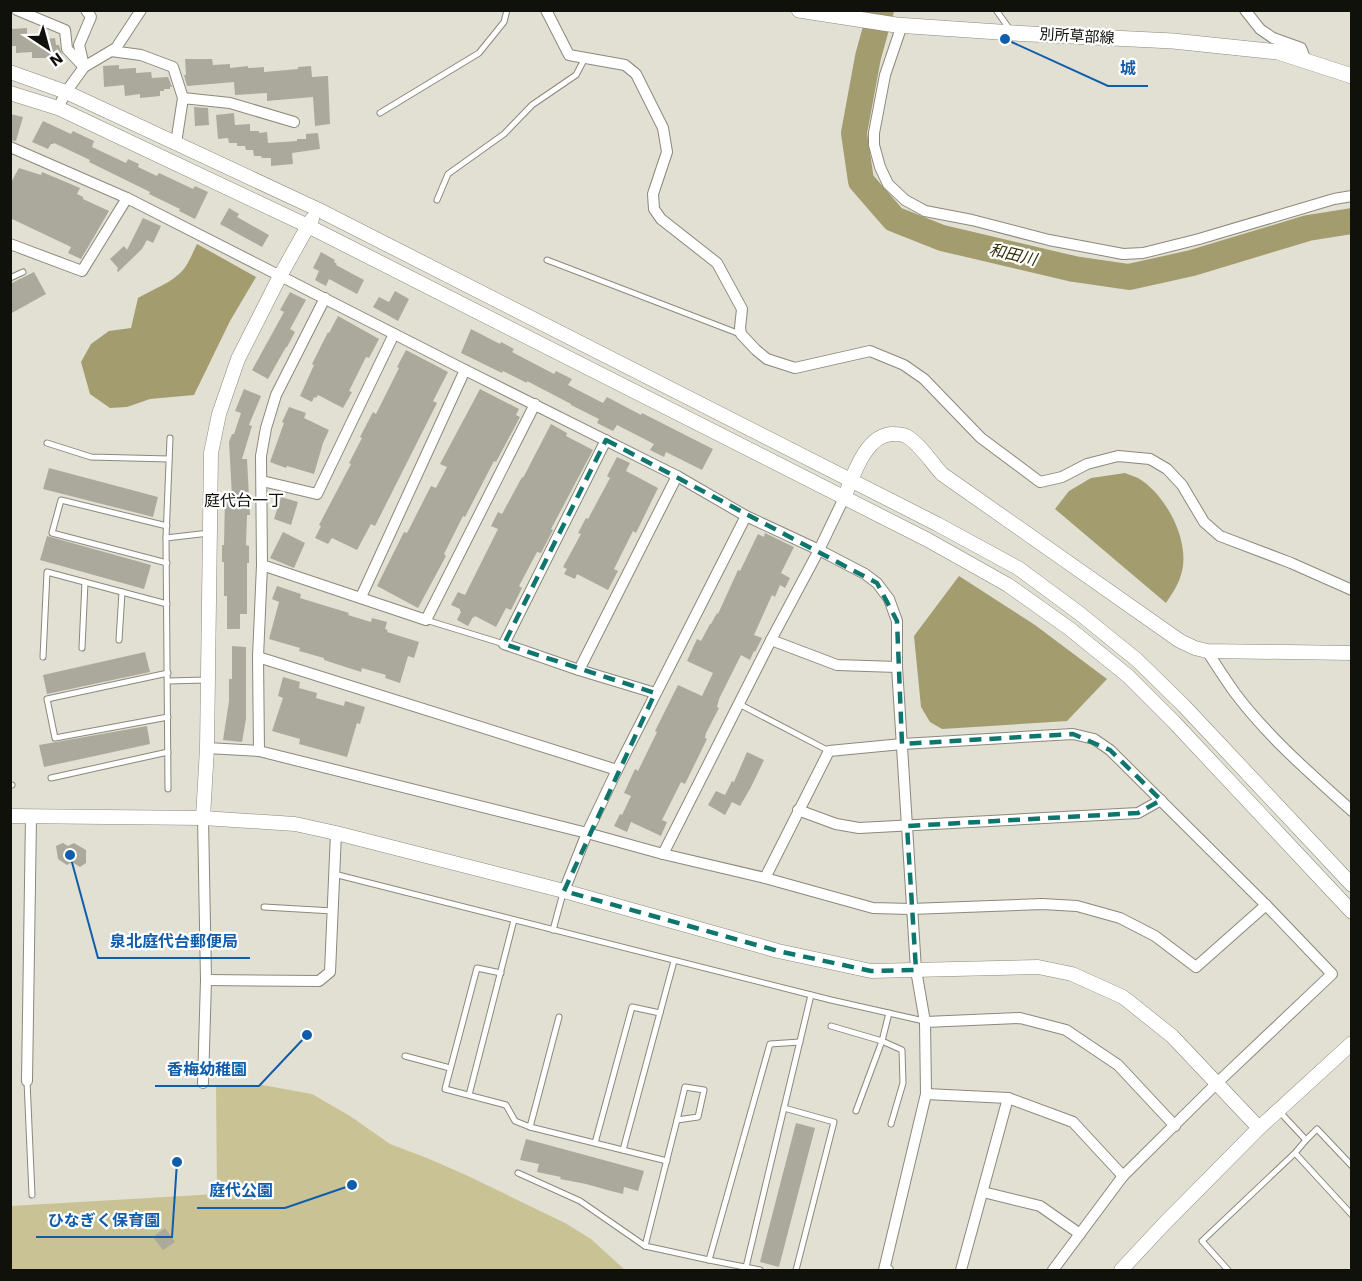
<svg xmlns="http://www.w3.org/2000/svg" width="1362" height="1281" viewBox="0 0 1362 1281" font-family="'Work Sans','Noto Sans JP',sans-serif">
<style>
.green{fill:#c9c294}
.water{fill:#a39c6f}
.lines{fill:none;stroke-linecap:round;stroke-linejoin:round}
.river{stroke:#a39c6f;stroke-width:26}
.building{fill:#aba99c}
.service-casing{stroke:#8b897c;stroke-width:7}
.minor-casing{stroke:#8b897c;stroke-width:12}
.tertiary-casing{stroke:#8b897c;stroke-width:15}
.secondary-casing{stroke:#8b897c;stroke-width:16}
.service{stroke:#fff;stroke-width:5}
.minor{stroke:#fff;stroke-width:10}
.tertiary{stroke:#fff;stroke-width:14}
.secondary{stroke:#fff;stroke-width:15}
.marked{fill:none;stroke:#0f766e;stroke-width:4.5;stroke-dasharray:12 8;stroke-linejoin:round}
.labels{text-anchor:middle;stroke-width:4.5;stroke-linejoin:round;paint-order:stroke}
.street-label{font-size:15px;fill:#11110c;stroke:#fff}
.water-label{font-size:16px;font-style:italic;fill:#342e07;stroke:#fff}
.neighbourhood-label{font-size:16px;fill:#11110c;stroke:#fff}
.leader{fill:none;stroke:#105dab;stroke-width:2}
.callout-dot{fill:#105dab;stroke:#fff;stroke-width:2}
.callout-label{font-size:16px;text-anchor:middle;font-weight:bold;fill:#105dab;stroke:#fff;stroke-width:4.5;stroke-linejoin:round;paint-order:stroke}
</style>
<rect width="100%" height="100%" fill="#e2e0d3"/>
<!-- green -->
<path class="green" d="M216,1085h46l50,9 38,22 40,28 37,14 41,18 97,47 26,16 34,31h-614v-64l206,-12z"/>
<!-- water -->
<g class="water">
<path d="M197,244l59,33 -26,44 -36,74 -44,4 -23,8 -17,1 -20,-14 -9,-32 10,-18 18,-13 22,-3 7,-30c15,-9 34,-15 45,-28 6,-7 10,-18 14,-26z"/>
<path d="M1125,473c4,2 9,3 13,5 29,17 55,67 42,100 -3,9 -9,17 -14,25l-111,-94 14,-18 22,-13z"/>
<path d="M959,576l76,49 72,54 -40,42 -125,8 -12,-7 -9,-15 -7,-71z"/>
</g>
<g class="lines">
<!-- river -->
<path class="river" d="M881,10l-13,47 -14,76 7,48 33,38 48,19 132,31 55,8 63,-14 116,-35 44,-7"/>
</g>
<!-- building -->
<g class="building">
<path d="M27,28v8l17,-1 1,4 10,-1 1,7h3l4,13h-31v-6l-16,1v-7h-6v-17z"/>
<path d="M185,59h27l1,6 17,-1v4l18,-2v2l16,-1v5l34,-3v-2l13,-1 1,11 16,-1 2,48 -15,2 -2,-29 -46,4v-8l-32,2 -1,-13 -47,4 -3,-11h2z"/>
<path d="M119,65v4l17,-1v5l15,-1 1,6 16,-1 4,10h-2v2h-6v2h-4v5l-20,2v-4l-15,2 -1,-11 -20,2 -1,-21z"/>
<path d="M194,107l14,1 1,17 -14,1z"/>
<path d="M234,113l1,12 15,-1v7h9v2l8,-1 1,11 29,-2v-2h9v-5l12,-1 2,16 -28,4 1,11 -22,2v-8h-9l-1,-2h-7l-1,-6h-7l-1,-4h-8v-3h-8l-1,-5 -10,1 -2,-24z"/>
<path d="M10,114l13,3 -7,24 -6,-1z"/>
<path d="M43,121l28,13 2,-3 21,10 -2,6 34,16 2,-4 11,5 -1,3 19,9 2,-3 34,16 2,-3 13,6 -13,27 -16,-8 1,-2 -31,-15 1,-2 -61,-30 1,-2 -36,-17 -1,1h-2l-3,5 -16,-7z"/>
<path d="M19,168l22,7 1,-3 38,16 -3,6 6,3v2l26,12 -28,48 -13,-6 3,-6 -61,-29v-34z"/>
<path d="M229,208l10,6 -2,3 32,18 -7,12 -42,-23z"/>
<path d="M143,218l18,8 -8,17 -6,-3 -5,9 -24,23 -1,-1 1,-3 -8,-9 14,-13 3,4z"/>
<path d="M321,252l14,8 -1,2 3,2 -1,1 28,15 -7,14 -28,-15 -3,7 -11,-6 4,-9 -6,-3z"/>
<path d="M34,272l12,22 -36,20v-30z"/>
<path d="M395,291l14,8 -11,22 -25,-14 6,-10 10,5z"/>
<path d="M290,292l16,8 -16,29 5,3 -8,15h-1l-18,32 -16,-9 32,-58 -4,-2z"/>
<path d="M338,316l41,23 -10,19 -3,-1 -17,34 3,1 -9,16 -25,-13 -2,3 -2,-1 -2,5 -12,-6 14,-31 -2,-1 16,-32 1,1z"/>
<path d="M471,329l29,15 1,-2 13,7 -2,3 42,22 2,-3 16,8 -4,6 35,18 4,-6 34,18 1,-2 71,36 -11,21 -36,-18 -2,5 -14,-7 4,-6 -37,-19 -4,6 -16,-8 2,-4 -28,-14v-1l-44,-23v2l-24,-12 -1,2 -41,-20z"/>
<path d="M406,350l42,22 -15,29 4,2 -62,123 -4,-2 -14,26 -25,-12 -4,6 -13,-6 6,-12 -2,-1 32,-61 -2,-1 13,-25 -2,-1 13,-25 3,2 23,-46 -2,-1z"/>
<path d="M244,389l17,7 -12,29 3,1 -10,33h5l3,56h-3l-1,30 3,1v17h-2v51h-7v15h-13v-33h-3v-34h-2v-17h2l1,-49h7l-3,-54 3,-8h2l7,-21 -6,-2z"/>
<path d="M480,389l39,20 -3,6 4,2 -24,45 -2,-1 -29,56 -2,-1 -19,38 2,2 -28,52 -41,-22 27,-54 3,1 24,-47 5,2 11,-21 -7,-3z"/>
<path d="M289,407l17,6 -2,5 25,12 -6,13 -9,31 -27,-8 -1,2 -16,-6 14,-39 -2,-1z"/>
<path d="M551,424l16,9 -1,3 27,14 -42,79 2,1 -12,23 -4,-1 -18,34 3,2 -11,22 -5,-2 -10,19 -21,-11 -1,2 -1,-1 -5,9 -11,-6 4,-8 -1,-1v-2l-9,-4 7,-13 7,3 33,-66 -7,-3 7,-14 4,2 20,-37 1,1z"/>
<path d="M617,457l13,6 -4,8 32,17 -22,45 -3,-2 -19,38 4,2 -10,19 -31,-16 -2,5 -11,-5 3,-5 -4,-2 18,-33 -3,-1 8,-15 2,1 22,-41 -3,-2z"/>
<path d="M49,468l109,29 -5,20 -110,-28z"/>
<path d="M281,497l17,5 -7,23 -17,-6z"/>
<path d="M283,532l22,11 -11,25 -24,-10z"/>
<path d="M765,533l29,14 -13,26 9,5 -5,10 -5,-3 -5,12 -3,-2 -18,40 8,3 -7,14 -1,-1 -4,9 -9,-5 -22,44 -2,8 2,1 -13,25 -1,5 2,1 -22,45 -4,-2 -19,38 5,2 -6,14 -30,-14 -4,10 -13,-6 6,-12 2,1 9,-19 -7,-3 11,-24 3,2 19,-39 -2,-1 23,-46 24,11 11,-23 -26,-12 10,-22 4,2 9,-17h1l6,-11 1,1 20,-44 2,1 18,-37 6,3z"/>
<path d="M47,536l104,29 -7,24 -104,-29z"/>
<path d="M277,586l24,8 -1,4 49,15 -1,2 23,7 1,-4 15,4 -2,7 3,1 -1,2 32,10 -5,16 -6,-2 -8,27 -15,-5 1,-3 -24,-7 -1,4 -37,-12v-2l-25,-7 1,-3 -31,-9 10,-37 -7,-3z"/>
<path d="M232,646l14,1v72l-4,23 -19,-2 6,-39v-22h3z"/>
<path d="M145,652l5,20 -103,22 -4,-19z"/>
<path d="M283,677l17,5 -1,6 18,5 -1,5 28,8 1,-5 20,6 -5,17 -3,-1 -10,34 -48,-13 1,-5 -28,-8 11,-33 -5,-2z"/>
<path d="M147,726l3,18 -106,23 -5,-22z"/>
<path d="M747,752l17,8 -13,27 -11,19 -8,-4 -7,13 -17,-10 8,-14 9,4 7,-14 2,1z"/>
<path d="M63,843l5,3 6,-3 12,7v13l-6,4 -8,-5 -5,3 -9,-6 -2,-13z"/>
<path d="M796,1123l19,5 -36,139 -19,-5z"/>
<path d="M526,1139l118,32 -6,20 -14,-4 -1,7 -12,-3 -25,-7 -26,-5 1,-2 -24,-5 2,-8 -19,-4z"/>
<path d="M165,1228l10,14 -12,8 -10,-13z"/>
</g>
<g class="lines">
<defs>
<g id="service">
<path d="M996,10l15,21"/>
<path d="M380,113l99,-60 25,-31 3,-12"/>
<path d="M437,200l11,-26 56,-40 28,-29 44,-30 9,-17"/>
<path d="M547,260l193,74"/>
<path d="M10,278l13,-6"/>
<path d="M47,443l44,14 78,2"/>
<path d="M166,538l43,-5"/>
<path d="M167,563l-115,-30 9,-33 106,26"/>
<path d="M426,620l78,24"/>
<path d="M119,640l3,-48"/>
<path d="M82,648l3,-66"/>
<path d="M43,657l4,-85 120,32"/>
<path d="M168,673l-121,26 8,39 113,-21"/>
<path d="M168,681l38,-1"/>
<path d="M739,704l90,47"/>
<path d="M51,778l117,-26"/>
<path d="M10,785h2"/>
<path d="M168,789l-2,-251 4,-100"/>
<path d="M334,874l497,126 93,21"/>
<path d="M264,907l69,4"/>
<path d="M553,930l10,-37"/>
<path d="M501,973l-24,-5 -32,121 61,16 9,16 15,6 137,34"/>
<path d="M831,1026l51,15 20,9 1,33 -12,41"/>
<path d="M405,1056l45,12"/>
<path d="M27,1081l5,114"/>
<path d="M685,1087l19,3 -6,27 -21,3z"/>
<path d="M469,1095l45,-175"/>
<path d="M784,1108l50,14 -38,148"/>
<path d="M1278,1110l28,30 11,-11 35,37"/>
<path d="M856,1111l26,-70 7,-28"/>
<path d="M677,1120l-32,126 64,14"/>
<path d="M530,1127l29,-110"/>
<path d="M1306,1140l-11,13 57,62"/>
<path d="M595,1143l37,-136 28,6"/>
<path d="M623,1150l51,-189"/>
<path d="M518,1173l62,28 65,45"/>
<path d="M746,1267l65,-272"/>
<path d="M760,1270l-51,-10 61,-216 30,-2"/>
<path d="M1228,1270l-26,-29 93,-88"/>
</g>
<g id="minor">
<path d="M17,10l48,20 2,19 17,18"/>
<path d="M546,10l23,45 56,10 11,9 27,54 4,24 -14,42 1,15 7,10 56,44 25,46 -2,19 1,6 15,16 11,9 28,9 75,-17 34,14 20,14 57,59 59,44 22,-5 25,-13 31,-8 32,3 17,10 15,16 22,37 16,14 71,27 61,27"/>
<path d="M1245,10l15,19 13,9 28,10 5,13"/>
<path d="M902,25l-17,50 -11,58v12l6,22 8,17 17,16 20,11 47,9 77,20 74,14 20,-1 56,-14 135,-40 18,-3"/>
<path d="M111,51l30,4 32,12 10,31"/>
<path d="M84,66l-5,-21 12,-28 -5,-7"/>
<path d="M58,108l8,-16 18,-25 32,-19 25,-38"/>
<path d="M176,143l7,-45 47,5 64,19"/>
<path d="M10,147l117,51 338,172 212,106 69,40 73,34 46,24 12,9 12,16 8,22v46l19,303 9,52 1,72 -42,176h4"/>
<path d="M10,244l72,27 45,-73"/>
<path d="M606,440l-102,204 75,26 76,23"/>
<path d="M262,481l55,13 77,-160"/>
<path d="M262,565l164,55 109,-216"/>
<path d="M361,597l104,-227"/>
<path d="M771,640l66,25 60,2"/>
<path d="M1207,651c9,14 18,28 28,42 33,44 76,81 117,118"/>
<path d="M258,657l359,113"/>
<path d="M579,670l98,-194"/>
<path d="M207,748l52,3 328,82 76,21 102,24 108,30 38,1 131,-5 35,2 43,12 35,18 41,31 70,-62"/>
<path d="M259,751l-1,-94 4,-92 -1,-109 5,-28 10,-33 49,-97"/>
<path d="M798,810l38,14 23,4 279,-15 23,-13"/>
<path d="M203,818l3,162 -3,103"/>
<path d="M663,854l108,-214 48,-90 25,-52"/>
<path d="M765,878l64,-127 73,-7 171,-10 21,5 16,11 156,155 66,69 -115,109 -94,93 -70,94"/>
<path d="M564,891l23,-58 30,-63 129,-254"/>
<path d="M206,980l113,1 11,-9 6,-139"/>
<path d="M925,1022l95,-4 46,12 52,35 57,61"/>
<path d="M27,1081l4,-264"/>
<path d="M926,1094l82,4 65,24 50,54"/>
<path d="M983,1192l57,14 40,28"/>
<path d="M961,1270l47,-172"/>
</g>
<g id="tertiary">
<path d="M10,72l56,20 251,117 620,315 81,44 61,45 58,47 47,46 168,179"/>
<path d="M10,93l48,15 250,118 620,314 80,45 62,44 58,47 46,46 178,190"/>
<path d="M844,498c9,-21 21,-63 48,-64 5,0 10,0 14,2 13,7 25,26 36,38l238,167 15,7 12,3 145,2"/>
<path d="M10,816l193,2 92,6 41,9 228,58 214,60 93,20 167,-4 34,7 51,23 49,39 87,92"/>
<path d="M203,818l4,-70 4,-295 8,-39 19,-55 42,-83 32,-57"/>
<path d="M1121,1270l43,-46 95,-96 93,-85"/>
</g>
<path id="secondary" d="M799,10l97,15 117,8 160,8 105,11 74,24"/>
</defs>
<!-- service casing -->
<use href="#service" class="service-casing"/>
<!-- minor casing -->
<use href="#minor" class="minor-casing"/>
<!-- tertiary casing -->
<use href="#tertiary" class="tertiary-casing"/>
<!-- secondary casing -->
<use href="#secondary" class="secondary-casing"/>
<!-- service -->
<use href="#service" class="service"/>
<!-- minor -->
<use href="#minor" class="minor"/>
<!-- tertiary -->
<use href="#tertiary" class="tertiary"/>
<!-- secondary -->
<use href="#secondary" class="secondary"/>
</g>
<!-- marked area -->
<path class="marked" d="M606,440l271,143 20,38 5,123 171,-10 37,16 51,50 -23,13 -231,13 9,144 -45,1 -93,-20 -214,-60 91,-198 -151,-49z"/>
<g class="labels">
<!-- street labels -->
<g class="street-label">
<text transform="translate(1077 36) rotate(3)" y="5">別所草部線</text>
</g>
<!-- water labels -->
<g class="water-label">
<text transform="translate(1013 254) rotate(13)" y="6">和田川</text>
</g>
<!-- neighbourhood labels -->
<g class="neighbourhood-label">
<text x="244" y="506">庭代台一丁</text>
</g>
</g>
<!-- callouts -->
<path class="leader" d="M1005 39L1108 86H1148M70 855L98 958H250M307 1035L259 1086H155M352 1185L285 1208H197M177 1162L172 1237H36"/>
<g class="callout-dot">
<circle cx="1005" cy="39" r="6"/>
<circle cx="70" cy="855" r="6"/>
<circle cx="307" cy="1035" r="6"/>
<circle cx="352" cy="1185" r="6"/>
<circle cx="177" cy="1162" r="6"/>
</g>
<g class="callout-label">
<text x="1128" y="74">城</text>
<text x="174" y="947">泉北庭代台郵便局</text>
<text x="207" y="1075">香梅幼稚園</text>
<text x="241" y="1196">庭代公園</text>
<text x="104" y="1226">ひなぎく保育園</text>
</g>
<!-- border -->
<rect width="1362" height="1281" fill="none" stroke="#11110c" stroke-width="24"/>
<!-- north arrow -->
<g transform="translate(48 48) rotate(144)" stroke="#ffffff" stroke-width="4.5" paint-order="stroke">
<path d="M0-4.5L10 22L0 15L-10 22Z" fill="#11110c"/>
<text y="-9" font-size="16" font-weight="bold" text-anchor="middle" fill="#11110c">N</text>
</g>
</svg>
